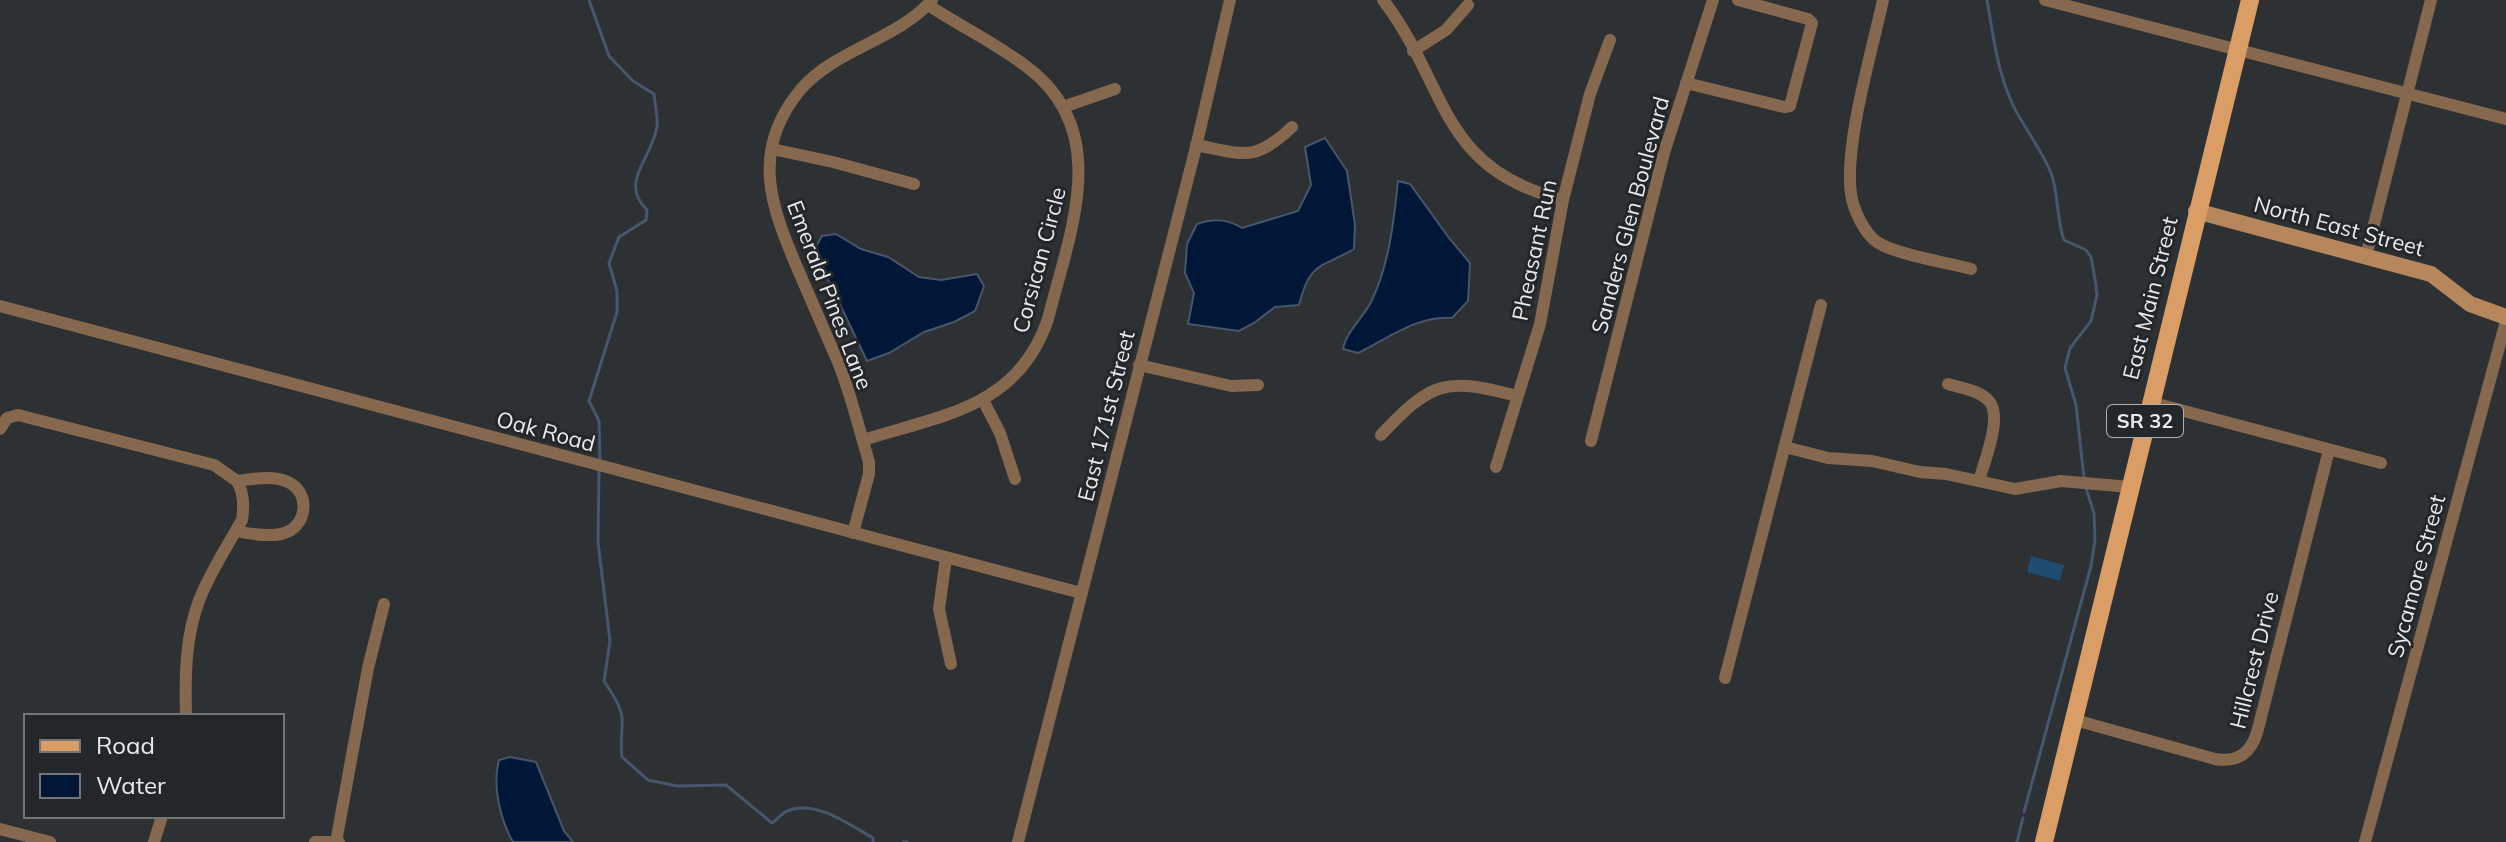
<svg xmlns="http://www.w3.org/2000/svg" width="2506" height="842" viewBox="0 0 2506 842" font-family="Mulish,sans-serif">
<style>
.green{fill:#1e4d71}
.water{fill:#001737;stroke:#46566d;stroke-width:2}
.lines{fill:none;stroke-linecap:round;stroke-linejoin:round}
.stream{stroke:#46566d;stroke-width:3}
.street{stroke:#86684e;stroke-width:12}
.secondary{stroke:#b6865c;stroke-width:16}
.primary{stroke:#db9d66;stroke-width:18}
.labels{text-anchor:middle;stroke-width:6;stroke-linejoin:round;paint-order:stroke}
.shield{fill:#242729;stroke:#aeb0b2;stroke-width:2}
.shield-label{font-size:20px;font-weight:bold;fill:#e9eaec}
.street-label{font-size:22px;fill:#e9eaec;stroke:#242729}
</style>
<rect width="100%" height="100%" fill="#2e3133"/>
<!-- green -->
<path class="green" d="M2031,556l33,9 -4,16 -33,-9z"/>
<!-- water -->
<g class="water">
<path d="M1325,138l22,33 8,54 -1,24c-35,20 -44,13 -55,56l-24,2 -21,16 -15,8 -51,-7 6,-31 -9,-20 2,-29 10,-20c17,-6 30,-5 45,4l56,-17 13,-26 -6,-38z"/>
<path d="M1398,181l12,3 39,54 21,25 -2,38 -16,17c-34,-3 -64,20 -94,35l-15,-4c3,-17 20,-31 28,-47 18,-36 23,-82 27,-121z"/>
<path d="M836,234l25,15 27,8 31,20 22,3 36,-6 7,12 -9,25 -21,11 -30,10 -35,21 -22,8 -53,-111 8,-14z"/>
<path d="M510,757l26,5 28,69 9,11h-60c-13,-23 -21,-57 -14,-82z"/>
</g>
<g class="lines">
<!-- stream -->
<g class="stream">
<path d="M589,0l20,56 24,25 21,13c1,10 4,22 3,32 -4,32 -39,56 -10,84l-1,10 -27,17 -10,26 8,28v21l-28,89 10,20 1,41"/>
<path d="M1987,0c6,34 10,70 25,103 11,24 29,45 39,70 8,22 5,45 13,67l22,10 5,7 5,28 1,10 -6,26 -21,27 -5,20 11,37 8,73"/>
<path d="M599,469l-1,73 12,99 -6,40c7,11 16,23 18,36 1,10 -2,27 0,40l26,23 29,6 49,-1 46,38c5,-3 10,-10 15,-12 28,-12 63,14 86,27v4"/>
<path d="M2024,812l67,-246 4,-26 -1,-27 -9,-28"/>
<path d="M903,842h4"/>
<path d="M2017,842l6,-24"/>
</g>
<!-- street -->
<g class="street">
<path d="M1383,0c65,84 54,168 180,200"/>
<path d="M1883,0c-11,52 -39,144 -32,194 2,15 13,39 26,48 17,12 72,21 94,27"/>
<path d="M2045,0l461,119"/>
<path d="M1413,51l33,-21 22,-25"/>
<path d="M1686,83l98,24 6,-1 22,-83 -4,-4 -70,-19"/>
<path d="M1063,107l52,-18"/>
<path d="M1196,145c48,9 58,18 96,-18"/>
<path d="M772,149l61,13 81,22"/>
<path d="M2366,256l65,-256"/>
<path d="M0,306l1081,287"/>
<path d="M1139,365l92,21 27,-1"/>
<path d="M1948,384c13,4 31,6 41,17 14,16 -5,61 -10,80"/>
<path d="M983,400l17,33 15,46"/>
<path d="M2150,402l231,61"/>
<path d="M0,429l7,-11 11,-3 196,50 23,16"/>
<path d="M1381,435c51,-54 64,-58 136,-39"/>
<path d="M863,440c79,-25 155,-32 185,-121 21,-85 66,-187 -21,-252 -30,-23 -67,-41 -99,-62"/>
<path d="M1591,441l73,-288 49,-153"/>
<path d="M1785,447l43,11 44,3 48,11 26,2 69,15 46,-8 69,6"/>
<path d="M1496,467l44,-143 23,-124 27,-106 20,-54"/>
<path d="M853,533l16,-59v-12c-10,-33 -18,-68 -31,-100 -13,-30 -26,-60 -39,-90 -28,-65 -50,-121 2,-183 35,-40 96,-49 131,-89"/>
<path d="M946,558l-7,51 12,55"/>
<path d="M1725,678l96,-373"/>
<path d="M186,716c-1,-40 -1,-80 14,-118 11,-27 28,-53 42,-78 2,-14 2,-26 -5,-39 16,-2 35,-6 51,1 24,11 19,47 -7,52 -15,3 -31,0 -45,-3"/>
<path d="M2075,720l140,39c24,4 37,-7 43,-30l71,-279"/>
<path d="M0,829l50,13"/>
<path d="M154,842l8,-26"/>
<path d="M315,842h24"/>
<path d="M336,842l32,-174 16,-64"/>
<path d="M1018,842l178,-695 34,-147"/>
<path d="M2365,842l141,-521"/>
</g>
<!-- secondary -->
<path class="secondary" d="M2196,211l235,63 39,30 36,13"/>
<!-- primary -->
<path class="primary" d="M2044,842l206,-842"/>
</g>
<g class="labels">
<!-- shield labels -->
<rect class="shield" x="2107" y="405" width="76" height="32" rx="6"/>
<g class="shield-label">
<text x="2145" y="428">SR 32</text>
</g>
<!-- street labels -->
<g class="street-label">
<text transform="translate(1630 215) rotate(-75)" y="8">Sanders Glen Boulevard</text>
<text transform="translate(2339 226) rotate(15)" y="8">North East Street</text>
<text transform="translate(1534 250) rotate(-78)" y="8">Pheasant Run</text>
<text transform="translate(1039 260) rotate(-75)" y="8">Corsican Circle</text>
<text transform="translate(830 295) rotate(69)" y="8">Emerald Pines Lane</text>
<text transform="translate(2150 298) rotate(-76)" y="8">East Main Street</text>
<text transform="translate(1106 416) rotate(-76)" y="8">East 171st Street</text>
<text transform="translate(546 431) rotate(15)" y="8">Oak Road</text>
<text transform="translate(2416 576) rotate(-75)" y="8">Sycamore Street</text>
<text transform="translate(2254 660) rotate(-76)" y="8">Hillcrest Drive</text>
</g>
</g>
<!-- legend -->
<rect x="24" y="714" width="260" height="104" fill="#242729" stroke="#737577" stroke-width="2"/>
<rect x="40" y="740" width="40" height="12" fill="#db9d66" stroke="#737577" stroke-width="2"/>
<text x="96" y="754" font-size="24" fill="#e9eaec">Road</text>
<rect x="40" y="774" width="40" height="24" fill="#001737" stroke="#737577" stroke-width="2"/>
<text x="96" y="794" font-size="24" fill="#e9eaec">Water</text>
</svg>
